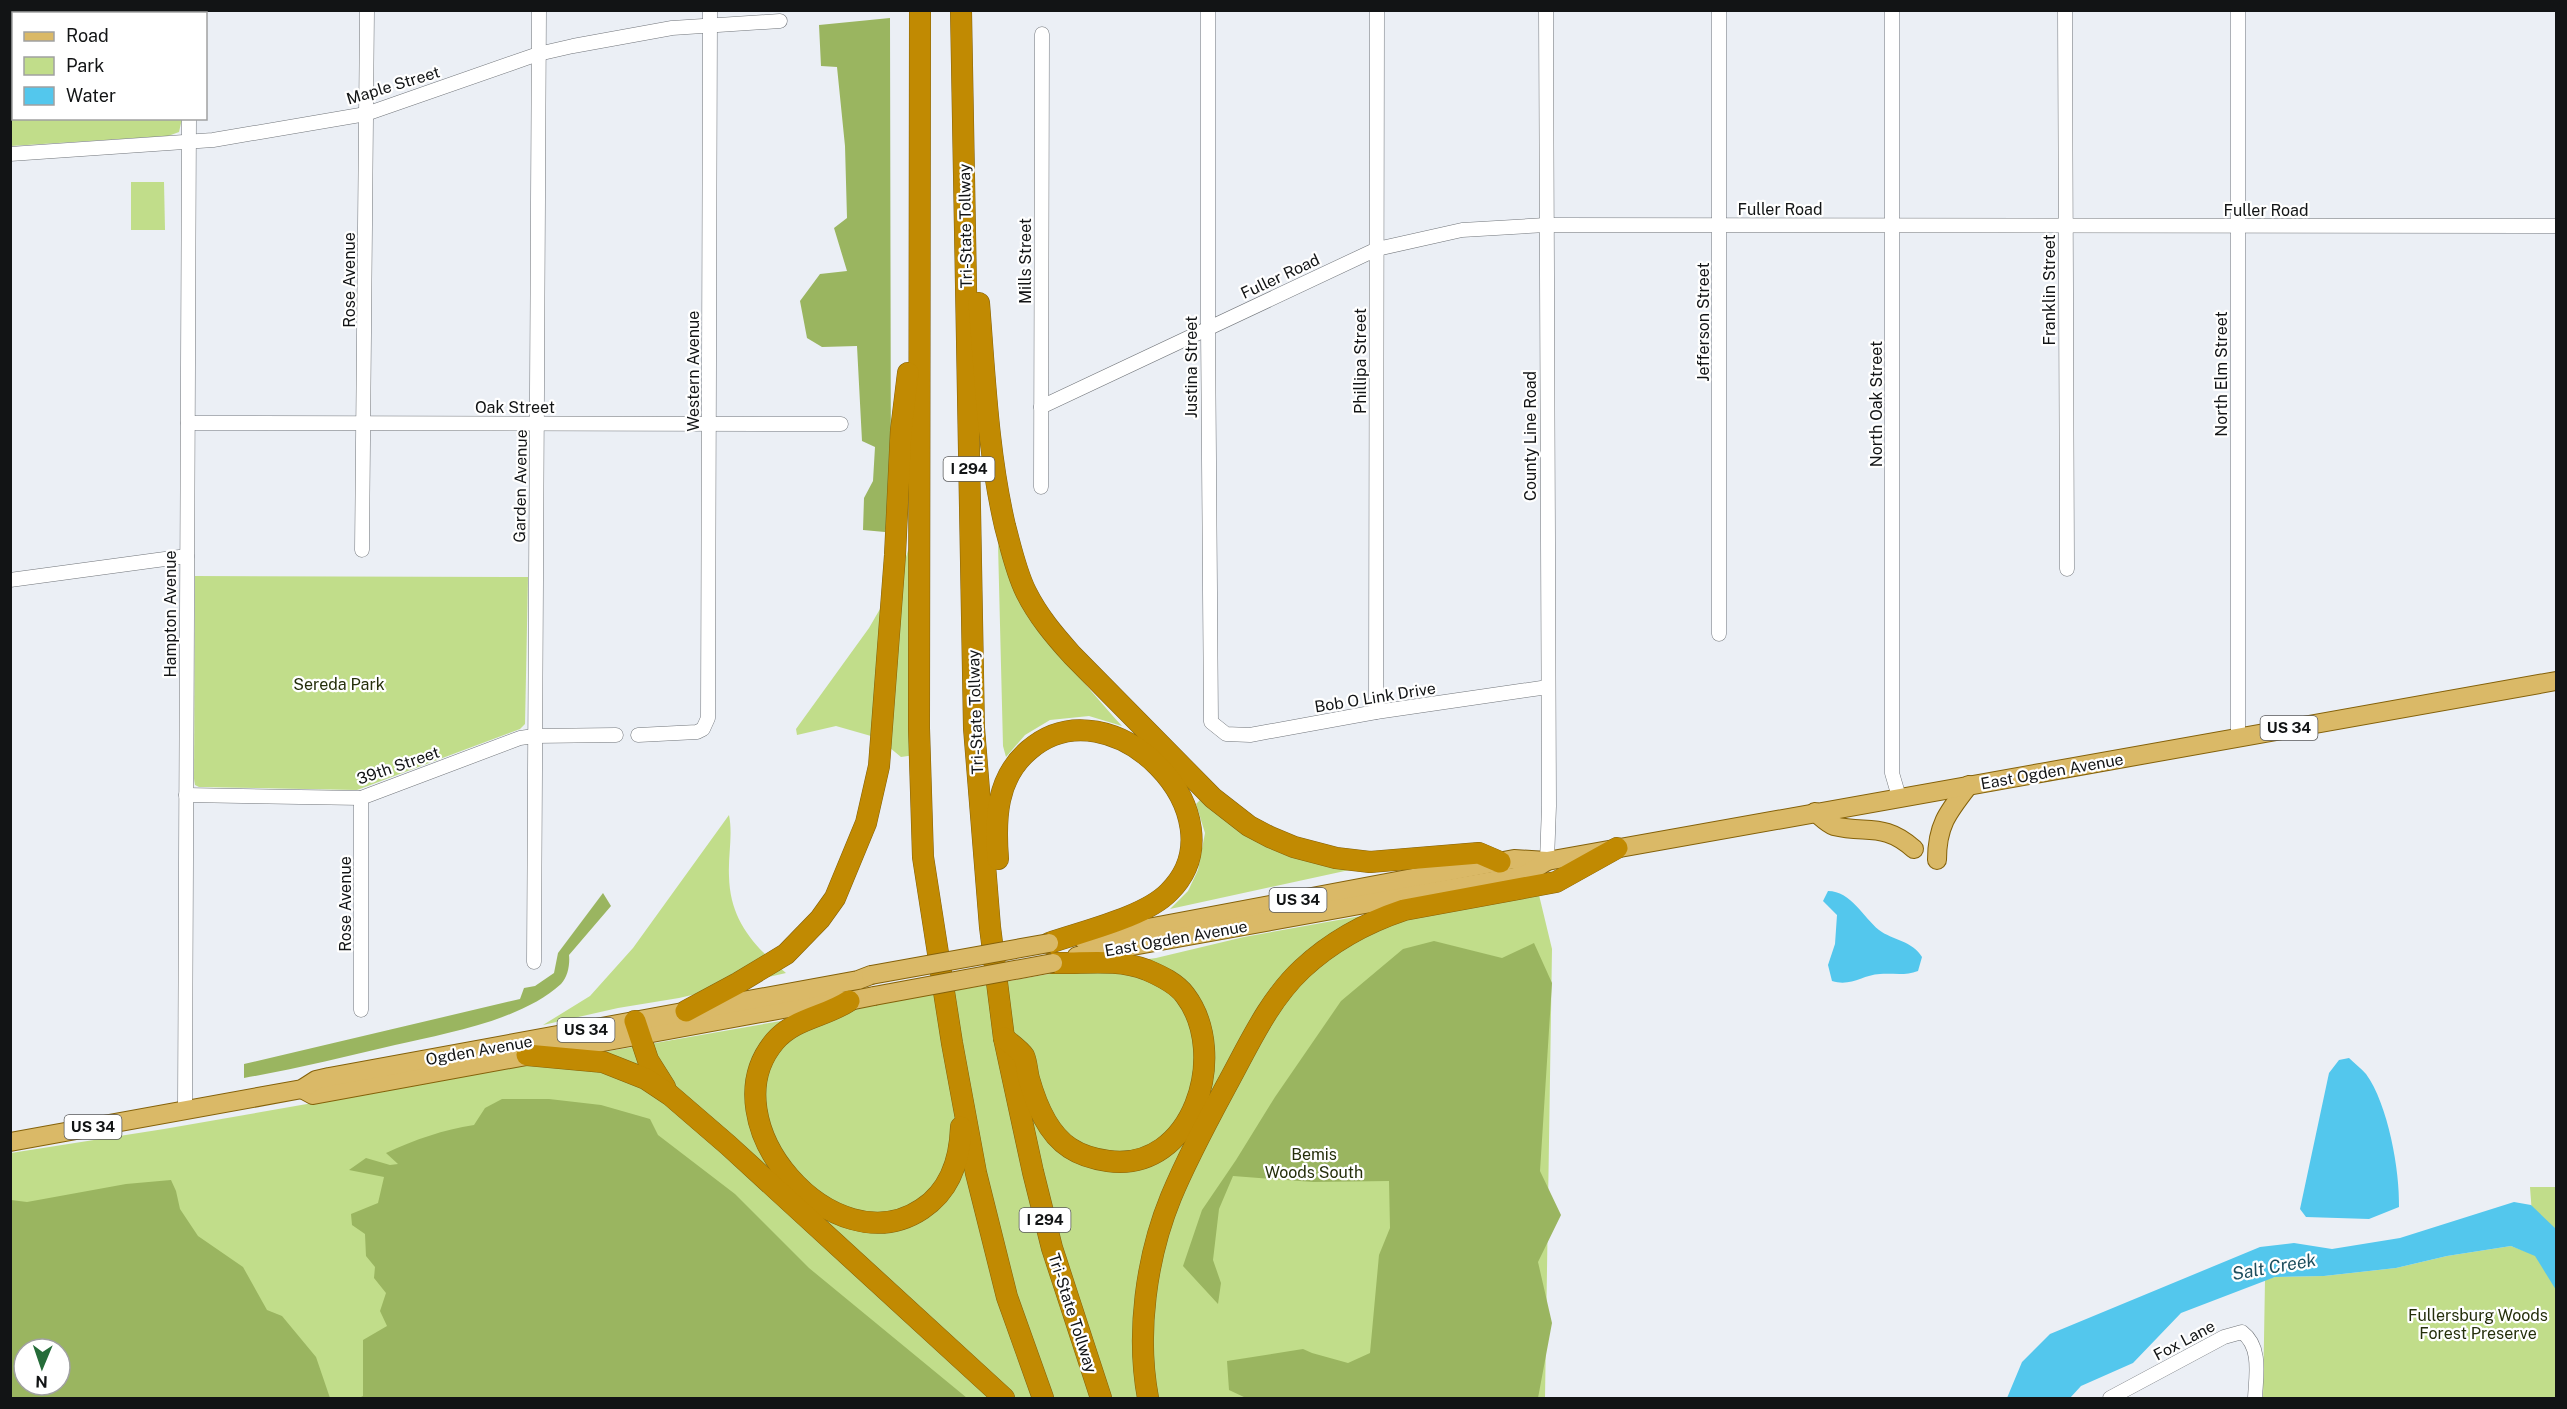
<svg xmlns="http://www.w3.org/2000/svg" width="2567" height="1409" viewBox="0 0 2567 1409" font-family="'Public Sans',sans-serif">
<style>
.green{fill:#c1dd8a;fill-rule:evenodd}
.forest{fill:#9ab560;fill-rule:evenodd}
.water{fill:#53c7ed}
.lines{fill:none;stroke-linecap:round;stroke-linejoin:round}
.minor-casing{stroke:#71757a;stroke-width:15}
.major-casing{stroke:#846109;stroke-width:20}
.highway-casing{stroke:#846109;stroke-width:22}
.minor{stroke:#fff;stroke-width:14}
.major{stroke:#dab967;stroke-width:18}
.highway{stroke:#c18a02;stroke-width:21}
.major-bridge-casing{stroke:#846109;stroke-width:20;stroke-linecap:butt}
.major-bridge{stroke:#dab967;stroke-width:18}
.labels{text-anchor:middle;stroke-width:4.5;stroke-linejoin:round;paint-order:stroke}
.shield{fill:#fff;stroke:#595a5b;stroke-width:1.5}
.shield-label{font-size:15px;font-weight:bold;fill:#121415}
.street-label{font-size:16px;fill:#121415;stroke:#fff}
.park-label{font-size:16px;fill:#252f0b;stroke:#fff}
.water-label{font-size:18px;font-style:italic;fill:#1e4f5f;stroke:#fff}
</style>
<rect width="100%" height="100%" fill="#ebeff5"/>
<!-- green -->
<g class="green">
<path d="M91,10h92v3l-92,1z"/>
<path d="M10,16h4v102l168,1 -3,13 -11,4 -157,10z"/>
<path d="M131,182h33l1,48h-34z"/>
<path d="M915,526v229l-14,2 -23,-19 -42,-12 -39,9 -1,-6 73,-101 33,-57z"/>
<path d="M998,544c24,69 76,128 124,182l-33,-10 -39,4 -25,15 -19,22 -3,-11z"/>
<path d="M195,576l333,1 -3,147 -5,5 -163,61 -158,-3 -4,-2 -1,-6z"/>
<path d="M1201,799l153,70 -184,40 18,-18 10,-21 7,-37 -9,-29z"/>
<path d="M729,815c4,20 -1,40 0,61 1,45 25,70 57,97l-107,25 -61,10 -75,17 47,-29 43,-48z"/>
<path d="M1539,895l13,54 -7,449h-1534v-245l153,-24 919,-161 73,-10 88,-21 111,-20zM24,1349h36v36h-36z"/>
<path d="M2530,1187h26v211h-293l2,-118 10,-3 49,-1 72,-8 51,-12 64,-10 24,9z"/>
</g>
<!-- forest -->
<g class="forest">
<path d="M890,18l1,493 -6,21 -22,-2 1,-32 9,-17 2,-34 -13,-6 -5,-95 -35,1 -15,-9 -7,-37 20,-27 27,-3 -13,-43 13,-10 -2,-72 -8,-79 -16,-1 -2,-41z"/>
<path d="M603,893l8,13 -42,49c1,9 -1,22 -8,29 -41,37 -114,49 -166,61 -50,12 -100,24 -151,33v-14l276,-65 4,-11 11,-2 19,-13 4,-20z"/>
<path d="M1434,941l68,17 32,-15 18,40 -12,188 21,44 -23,47 14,61 -14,75h-292l-17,-8 -2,-29 76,-12 9,4 36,10 22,-10 9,-98 11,-27 -1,-47 -76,1 -80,-6 -14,33 -6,51 8,23 -3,21 -35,-38 19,-56 34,-50 39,-63 66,-96 62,-52z"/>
<path d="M502,1099h47l52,6 49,14 8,16 77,59 74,74 158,130h-608l4,-2v-56l24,-14 -7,-15 6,-18 -12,-15 1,-11 -9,-11 -1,-22 -13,-9 -1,-11 27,-11 6,-26 -35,-7 17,-12 24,7 8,-1 -12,-11c30,-14 57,-23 88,-28l11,-17z"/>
<path d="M171,1180l5,11 4,18 18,27 45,31 24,43 15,6 34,41 14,41h-319v-198l16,2 99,-18zM24,1349h36v36h-36z"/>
</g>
<!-- water -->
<g class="water">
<path d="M1828,891c23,0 35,26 51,39 13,10 34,11 43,27l-4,14c-13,5 -24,2 -38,3 -18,1 -29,13 -48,7l-4,-16 7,-21 2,-29 -14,-14z"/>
<path d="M2349,1058c5,5 12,10 17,16 22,30 34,97 33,133l-30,12 -63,-2 -6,-8 29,-136 10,-13z"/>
<path d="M2514,1202l17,3 25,24v61l-21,-34 -24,-10 -64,10 -51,12 -72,8 -49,1 -94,36 -48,50 -52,23 -11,12h-63l15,-36 28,-28 210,-87 34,-4 38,6 68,-11z"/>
</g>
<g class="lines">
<defs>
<g id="minor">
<path d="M1208,10v318l3,394 15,12 24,1 126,-23 172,-25"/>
<path d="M1546,10l3,796 -2,55"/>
<path d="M1892,10v763l7,24"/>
<path d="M2065,10l2,559"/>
<path d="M190,14v-4"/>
<path d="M10,154l203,-14 153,-26 172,-60 35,-8 99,-18 108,-7"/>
<path d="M1041,407l336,-158 85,-19 84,-5 1010,1"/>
<path d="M188,423l653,1"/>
<path d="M1041,487l1,-453"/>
<path d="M362,550l5,-540"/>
<path d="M10,580l177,-24"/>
<path d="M1719,634v-624"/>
<path d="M1376,712l1,-702"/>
<path d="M638,735l59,-3 6,-3 5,-11 2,-708"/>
<path d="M2238,738v-728"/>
<path d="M186,795l175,3 159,-60 14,-2 82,-1"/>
<path d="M361,798v212"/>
<path d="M534,962l5,-952"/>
<path d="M185,1110l4,-992"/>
<path d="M2110,1398l114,-61 18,-5c20,15 14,44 13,66"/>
</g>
<g id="major">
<path d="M1815,812c6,5 13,12 19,14 33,8 50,-4 80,23"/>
<path d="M1937,860c0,-35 11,-48 32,-75"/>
<path d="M1084,940l430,-81 33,2 1009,-180"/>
<path d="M1077,956l448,-81 22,-14"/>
<path d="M302,1089l11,6 519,-95 17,1 25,-5"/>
<path d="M10,1142l292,-53 14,-9 13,-3 529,-97 13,-5"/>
</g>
<g id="highway">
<path d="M920,10l-1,718 4,129 29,186 24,130 31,124 36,101"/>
<path d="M961,10l13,718 16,199 14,111 29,134 19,76 49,150"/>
<path d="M979,303c6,75 9,150 26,223 6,22 11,46 21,66 12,24 28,43 46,63l141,143 36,28 21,11 24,10 42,11 34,4 109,-9 21,9"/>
<path d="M998,859c-3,-40 -2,-81 31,-109 82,-71 216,67 140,142 -24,25 -86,39 -120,51"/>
<path d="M849,1001c-24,16 -54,17 -74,40 -69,81 59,227 147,168 29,-19 38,-50 39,-82"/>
<path d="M686,1011l52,-28 48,-29 34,-35 15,-21 31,-75 13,-57 16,-211 6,-125 7,-57"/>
<path d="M635,1021l13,39 17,27"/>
<path d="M1004,1038c6,5 16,12 20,18 3,7 3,16 5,23 7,25 18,54 41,69 12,8 24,11 38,13 85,12 122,-107 77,-166 -9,-12 -24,-19 -38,-25 -31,-12 -62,-6 -94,-7"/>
<path d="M527,1055l76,7 43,17 24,16 58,50 276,253"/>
<path d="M1148,1398c-12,-64 -2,-140 23,-201 17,-41 38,-79 59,-118 21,-39 40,-80 72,-110 30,-28 63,-46 102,-59l152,-28 61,-34"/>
</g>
</defs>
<!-- minor casing -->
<use href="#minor" class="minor-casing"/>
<!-- major casing -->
<use href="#major" class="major-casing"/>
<!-- highway casing -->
<use href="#highway" class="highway-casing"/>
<!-- minor -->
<use href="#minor" class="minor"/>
<!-- major -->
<use href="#major" class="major"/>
<!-- highway -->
<use href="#highway" class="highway"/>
<defs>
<g id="major-bridge">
<path d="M871,975l178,-32"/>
<path d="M874,996l179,-33"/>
</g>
</defs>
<!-- major-bridge casing -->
<use href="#major-bridge" class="major-bridge-casing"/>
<!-- major-bridge -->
<use href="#major-bridge" class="major-bridge"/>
</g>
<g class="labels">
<!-- shield labels -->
<g class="shield">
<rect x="943.5" y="457" width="51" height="24" rx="4.5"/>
<rect x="2260.5" y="716" width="57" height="24" rx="4.5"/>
<rect x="1269.5" y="888" width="57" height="24" rx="4.5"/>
<rect x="557.5" y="1018" width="57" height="24" rx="4.5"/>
<rect x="64.5" y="1115" width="57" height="24" rx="4.5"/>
<rect x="1019.5" y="1208" width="51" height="24" rx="4.5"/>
</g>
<g class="shield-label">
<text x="969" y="474">I 294</text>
<text x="2289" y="733">US 34</text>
<text x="1298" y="905">US 34</text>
<text x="586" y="1035">US 34</text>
<text x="93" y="1132">US 34</text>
<text x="1045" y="1225">I 294</text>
</g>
<!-- street labels -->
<g class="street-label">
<text transform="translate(393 85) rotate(-17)" y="6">Maple Street</text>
<text x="1780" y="215">Fuller Road</text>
<text x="2266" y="216">Fuller Road</text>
<text transform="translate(965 226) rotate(-91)" y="6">Tri-State Tollway</text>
<text transform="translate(1025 261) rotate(-90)" y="6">Mills Street</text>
<text transform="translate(1280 276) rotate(-25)" y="6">Fuller Road</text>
<text transform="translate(349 280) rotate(-90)" y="6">Rose Avenue</text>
<text transform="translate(2049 290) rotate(-90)" y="6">Franklin Street</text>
<text transform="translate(1703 322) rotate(-90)" y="6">Jefferson Street</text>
<text transform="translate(1360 361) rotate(-90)" y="6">Phillipa Street</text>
<text transform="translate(1191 367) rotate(-90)" y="6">Justina Street</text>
<text transform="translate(693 371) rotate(-90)" y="6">Western Avenue</text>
<text transform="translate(2221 374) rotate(-90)" y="6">North Elm Street</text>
<text transform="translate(1876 404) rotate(-90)" y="6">North Oak Street</text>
<text x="515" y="413">Oak Street</text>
<text transform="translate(1530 436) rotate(-90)" y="6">County Line Road</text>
<text transform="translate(520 486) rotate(-89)" y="6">Garden Avenue</text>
<text transform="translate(170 614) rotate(-90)" y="6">Hampton Avenue</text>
<text transform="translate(1375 697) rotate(-9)" y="6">Bob O Link Drive</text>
<text transform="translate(975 712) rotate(-92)" y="6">Tri-State Tollway</text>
<text transform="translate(398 765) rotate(-19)" y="6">39th Street</text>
<text transform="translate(2052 771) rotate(-10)" y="6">East Ogden Avenue</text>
<text transform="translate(345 904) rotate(-90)" y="6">Rose Avenue</text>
<text transform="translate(1176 938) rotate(-10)" y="6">East Ogden Avenue</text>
<text transform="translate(479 1050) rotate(-10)" y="6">Ogden Avenue</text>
<text transform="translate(1073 1313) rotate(72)" y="6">Tri-State Tollway</text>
<text transform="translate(2184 1340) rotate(-28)" y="6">Fox Lane</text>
</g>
<!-- park labels -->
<g class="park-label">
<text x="339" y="690">Sereda Park</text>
<text x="1314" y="1160">Bemis<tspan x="1314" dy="18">Woods South</tspan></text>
<text x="2478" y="1321">Fullersburg Woods<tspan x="2478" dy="18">Forest Preserve</tspan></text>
</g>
<!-- water labels -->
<g class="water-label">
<text transform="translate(2274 1267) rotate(-10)" y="6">Salt Creek</text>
</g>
</g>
<!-- border -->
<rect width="2567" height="1409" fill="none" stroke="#121415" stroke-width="24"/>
<!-- legend -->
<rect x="12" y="12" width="195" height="108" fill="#ffffff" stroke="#a0a1a1" stroke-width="1.5"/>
<rect x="24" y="32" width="30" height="9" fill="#dab967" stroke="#a0a1a1" stroke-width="1.5"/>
<text x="66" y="42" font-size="18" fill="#121415">Road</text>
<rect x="24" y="57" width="30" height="18" fill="#c1dd8a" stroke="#a0a1a1" stroke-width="1.5"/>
<text x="66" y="72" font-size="18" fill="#121415">Park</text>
<rect x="24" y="87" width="30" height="18" fill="#53c7ed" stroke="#a0a1a1" stroke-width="1.5"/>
<text x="66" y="102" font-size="18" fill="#121415">Water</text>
<!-- north arrow -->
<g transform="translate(42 1367) rotate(182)"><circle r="28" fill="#ffffff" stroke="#a0a1a1" stroke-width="1.5"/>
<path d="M0-4.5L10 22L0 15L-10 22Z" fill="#256c39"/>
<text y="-9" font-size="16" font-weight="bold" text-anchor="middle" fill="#121415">N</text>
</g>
</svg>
